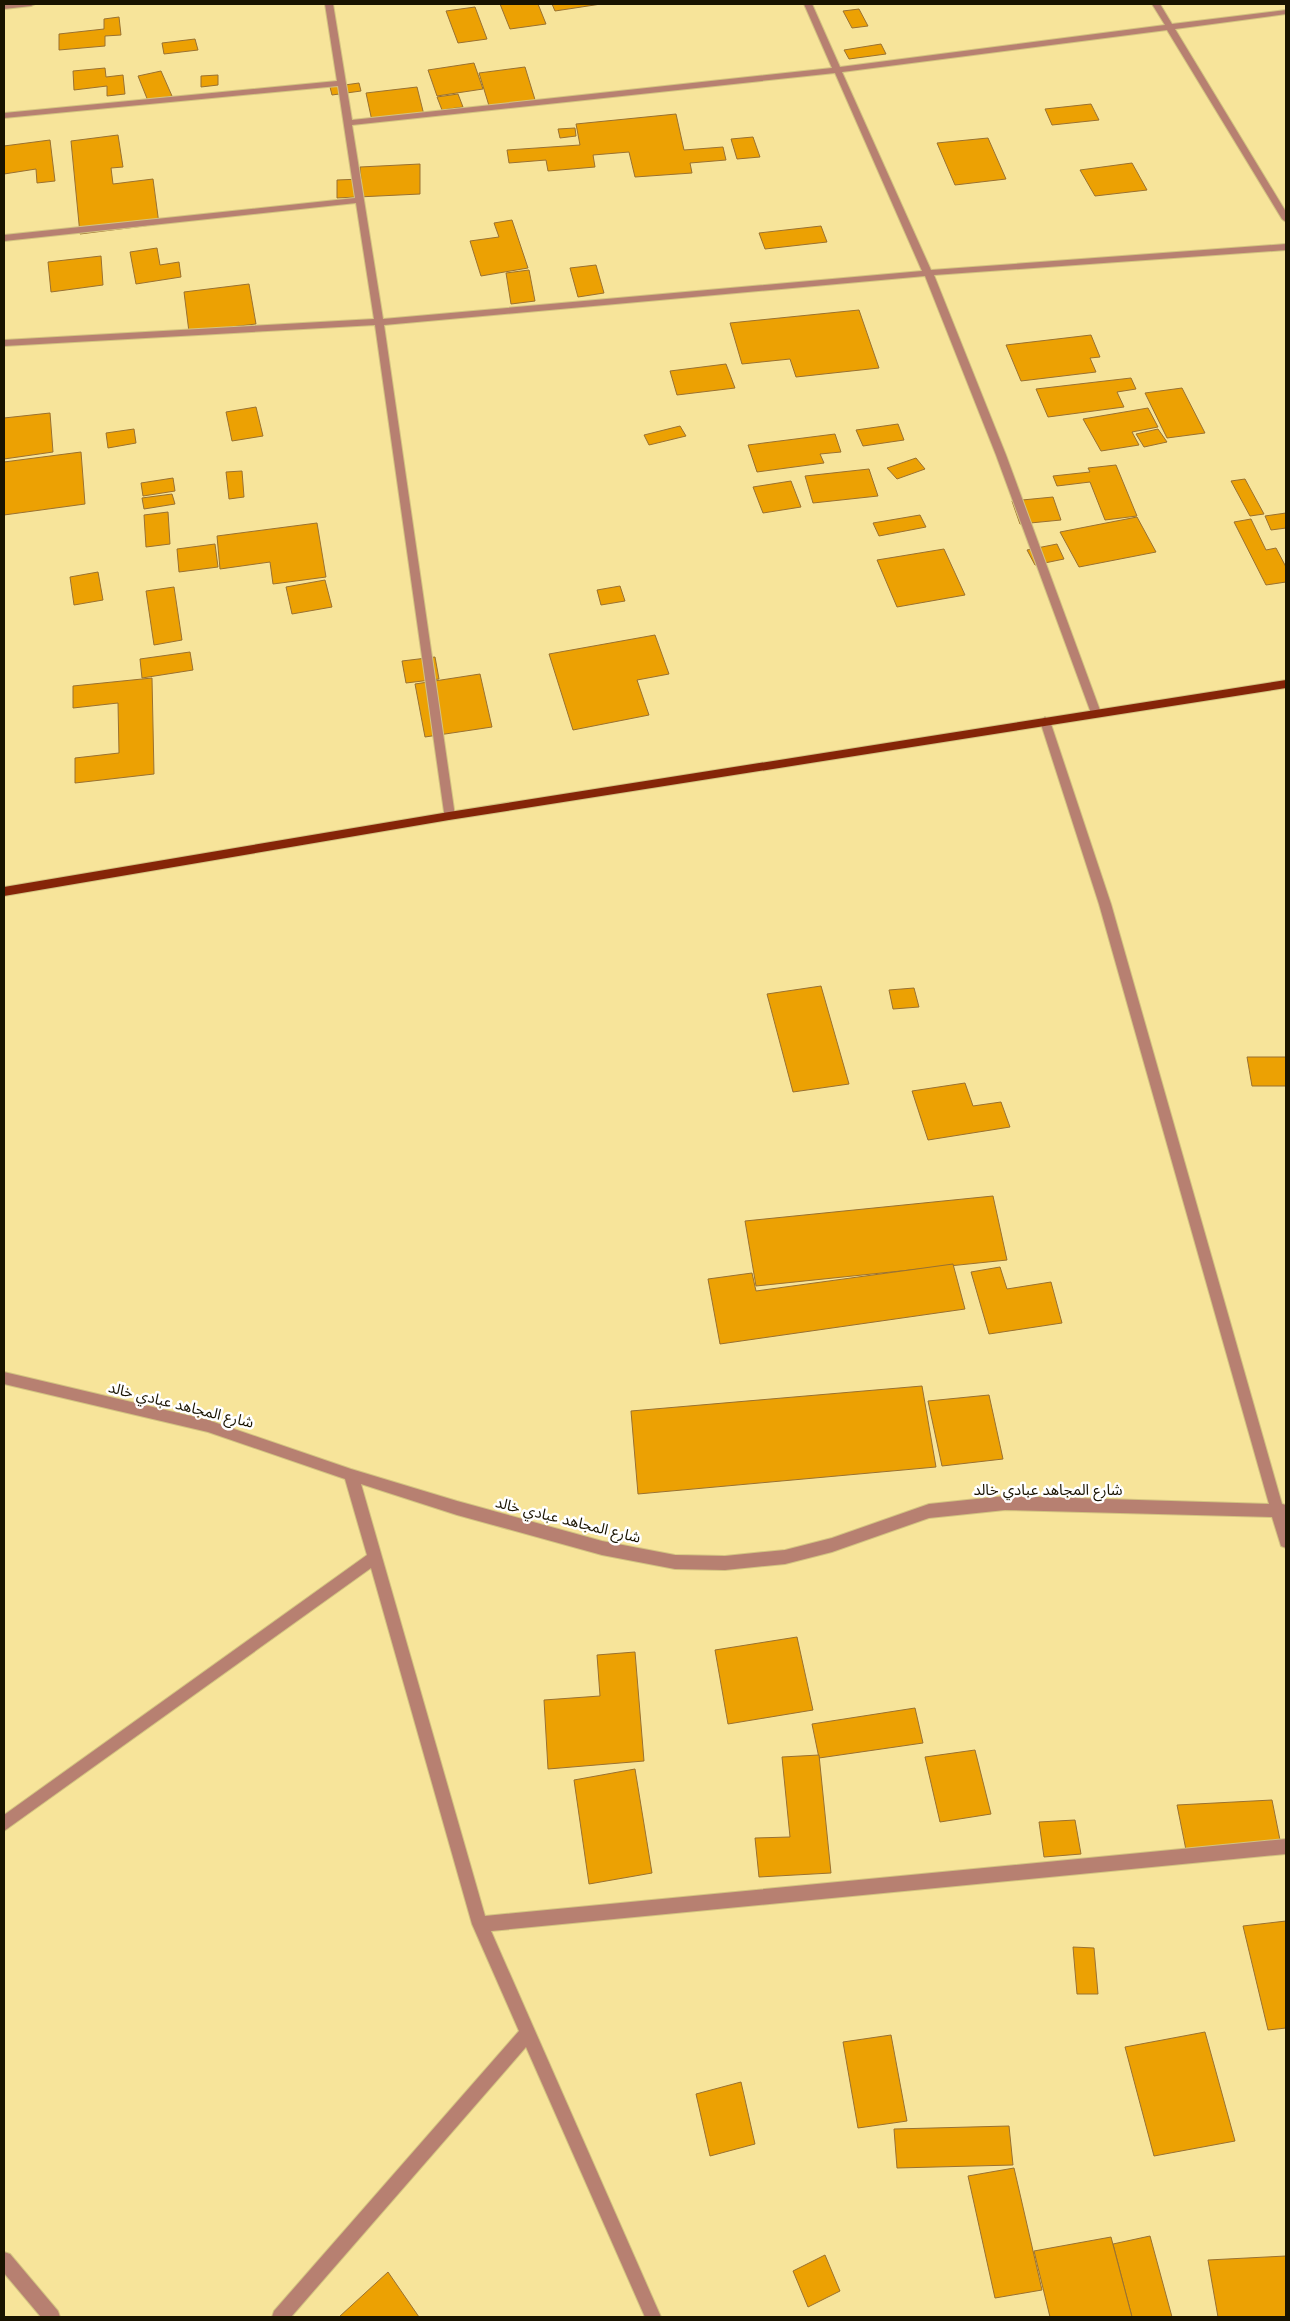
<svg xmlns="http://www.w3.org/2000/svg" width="1290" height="2321" viewBox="0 0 1290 2321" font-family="Helvetica,'Noto Sans Arabic',sans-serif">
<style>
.building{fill:#eca103;stroke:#9a7131}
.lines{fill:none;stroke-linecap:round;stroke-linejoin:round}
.minor-casing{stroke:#d3c381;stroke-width:2}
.major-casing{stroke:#d3c381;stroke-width:2}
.minor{fill:#b78071;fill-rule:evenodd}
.major{fill:#852508;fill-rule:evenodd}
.labels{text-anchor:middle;stroke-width:5;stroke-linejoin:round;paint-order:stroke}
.street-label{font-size:15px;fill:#191300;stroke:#fff}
</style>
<rect width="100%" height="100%" fill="#f7e49a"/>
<!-- building -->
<g class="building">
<path d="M500,4h38l8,20 -36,5z"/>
<path d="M552,4h49l-46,7z"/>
<path d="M475,7l12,32 -29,4 -12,-32z"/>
<path d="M859,9l9,17 -16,2 -9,-17z"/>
<path d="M119,17l2,18 -16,1v10l-46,4v-16l45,-5v-10z"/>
<path d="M195,39l3,11 -34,4 -2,-11z"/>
<path d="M881,44l5,10 -37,5 -5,-9z"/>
<path d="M474,63l9,26 -46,7 -9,-26z"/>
<path d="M525,67l11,36 -46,6 -11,-36z"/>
<path d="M105,68l1,9 17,-2 2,19 -18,2v-10l-33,4 -1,-19z"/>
<path d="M161,71l11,25 -24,5 -10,-25z"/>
<path d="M218,75v10l-17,2v-11z"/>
<path d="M359,83l2,8 -29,4 -2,-8z"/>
<path d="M417,87l7,28 -52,6 -6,-28z"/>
<path d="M458,94l5,13 -21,3 -5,-13z"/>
<path d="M1091,104l8,16 -47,5 -7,-16z"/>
<path d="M676,114l8,36 39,-3 3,13 -36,3 2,10 -57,4 -6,-25 -36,3 2,12 -47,4 -2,-11 -37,3 -2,-13 73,-5 -4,-21z"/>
<path d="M575,128l1,8 -16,2 -2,-9z"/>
<path d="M118,135l5,32 -12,1 2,16 40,-5 6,45 -79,10 -9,-93z"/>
<path d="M753,137l7,20 -23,2 -6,-20z"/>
<path d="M988,138l18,41 -51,6 -18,-42z"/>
<path d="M50,140l5,41 -18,2 -1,-14 -32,5v-28z"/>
<path d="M1132,163l15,27 -52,6 -15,-26z"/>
<path d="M420,164v30l-83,4v-18l24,-1 -1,-12z"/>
<path d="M512,220l16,48 -47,8 -11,-35 29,-4 -5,-14z"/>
<path d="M821,226l6,16 -62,7 -6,-16z"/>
<path d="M157,248l3,17 19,-3 2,15 -45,7 -6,-32z"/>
<path d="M101,256l2,29 -52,7 -3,-30z"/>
<path d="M596,265l8,28 -26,4 -8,-29z"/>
<path d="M529,270l6,31 -24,3 -5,-31z"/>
<path d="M249,284l7,40 -67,8 -5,-40z"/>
<path d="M859,310l20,58 -83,9 -6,-18 -48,5 -12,-41z"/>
<path d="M1091,335l9,22 -10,1 6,14 -75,9 -15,-36z"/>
<path d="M726,364l9,24 -58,7 -7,-24z"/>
<path d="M1131,378l5,11 -19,3 7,15 -76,10 -12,-28z"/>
<path d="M1182,388l23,45 -38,5 -22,-45z"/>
<path d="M256,407l7,29 -31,5 -6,-29z"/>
<path d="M1148,408l10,19 -26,5 7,13 -38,6 -18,-32z"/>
<path d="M50,413l3,39 -49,7v-41z"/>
<path d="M898,424l6,16 -41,6 -7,-16z"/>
<path d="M680,426l6,10 -37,9 -5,-10z"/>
<path d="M134,429l2,14 -28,5 -2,-15z"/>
<path d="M1158,429l9,13 -23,5 -8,-13z"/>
<path d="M835,434l6,18 -21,2 4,9 -67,9 -9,-27z"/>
<path d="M81,452l4,52 -81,11v-53z"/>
<path d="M916,458l9,11 -28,10 -10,-11z"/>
<path d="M1116,465l21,51 -32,4 -15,-38 -33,4 -4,-10 37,-4 -2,-4z"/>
<path d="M869,469l9,27 -65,7 -8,-27z"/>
<path d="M242,471l2,26 -15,2 -3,-27z"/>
<path d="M173,478l2,13 -32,5 -2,-13z"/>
<path d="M1245,479l19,35 -14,2 -19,-35z"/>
<path d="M791,481l10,26 -38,6 -10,-26z"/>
<path d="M172,494l3,10 -31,5 -2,-11z"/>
<path d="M1053,497l8,23 -41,4 -8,-23z"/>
<path d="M168,512l2,32 -24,3 -2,-32z"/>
<path d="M1286,513v15l-15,2 -6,-14z"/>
<path d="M920,515l6,12 -47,9 -6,-13z"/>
<path d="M1137,517l19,35 -77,15 -19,-35z"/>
<path d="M1251,519l15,31 10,-2 10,19v15l-20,3 -32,-63z"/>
<path d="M317,523l9,54 -53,7 -3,-22 -50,7 -3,-33z"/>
<path d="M215,544l3,23 -39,5 -2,-23z"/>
<path d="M1057,544l7,15 -29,6 -8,-15z"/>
<path d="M944,549l21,46 -68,12 -20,-47z"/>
<path d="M98,572l5,28 -29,5 -4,-28z"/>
<path d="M325,580l7,27 -40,7 -6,-27z"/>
<path d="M620,586l5,15 -24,4 -4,-15z"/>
<path d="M174,587l8,53 -28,5 -8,-54z"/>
<path d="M655,635l14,39 -32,6 12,35 -76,15 -24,-76z"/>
<path d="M190,652l3,18 -51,8 -2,-19z"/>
<path d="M435,657l4,22 -33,4 -4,-22z"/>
<path d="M480,674l12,53 -67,10 -10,-53z"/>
<path d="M152,678l2,96 -79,9v-25l44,-5 -1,-50 -45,5v-22z"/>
<path d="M821,986l28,98 -56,8 -26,-98z"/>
<path d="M914,988l5,19 -26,2 -4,-19z"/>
<path d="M1247,1057h39v29h-34z"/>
<path d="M965,1083l8,23 28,-4 9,25 -82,13 -16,-49z"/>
<path d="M993,1196l14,64 -251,26 -11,-65z"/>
<path d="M953,1264l12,45 -245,35 -12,-65 44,-6 4,18z"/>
<path d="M1000,1267l7,22 44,-7 11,41 -73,11 -18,-62z"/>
<path d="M922,1386l14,81 -298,27 -7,-83z"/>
<path d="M989,1395l14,64 -61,7 -14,-65z"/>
<path d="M797,1637l16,73 -85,14 -13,-74z"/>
<path d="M635,1652l9,109 -96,8 -4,-69 56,-4 -3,-41z"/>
<path d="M915,1708l8,35 -104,15 -7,-34z"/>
<path d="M975,1750l16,64 -51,8 -15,-65z"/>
<path d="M819,1755l12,118 -72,4 -4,-39 35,-1 -8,-80z"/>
<path d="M635,1769l17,104 -63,11 -15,-104z"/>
<path d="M1272,1800l10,50 -95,5 -10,-50z"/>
<path d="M1075,1820l6,34 -37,3 -5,-35z"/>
<path d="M1286,1921v107l-18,2 -25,-104z"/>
<path d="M1073,1947l21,1 4,46h-21z"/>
<path d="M1205,2032l30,109 -81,15 -29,-109z"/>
<path d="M891,2035l16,86 -49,7 -15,-86z"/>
<path d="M741,2082l14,62 -45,12 -14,-62z"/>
<path d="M1009,2126l4,39 -116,3 -3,-39z"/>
<path d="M1014,2168l28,122 -47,8 -27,-122z"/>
<path d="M1150,2236l22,81h-40l-19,-73z"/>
<path d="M1111,2237l21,80h-82l-16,-66z"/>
<path d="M825,2255l15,36 -32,16 -15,-36z"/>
<path d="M1286,2256v61h-68l-10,-57z"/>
<path d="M388,2272l31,45h-80z"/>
</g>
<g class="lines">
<defs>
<g id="minor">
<path d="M35,4l-4,2 -27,3v-4z"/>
<path d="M325,4h8l19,116 480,-52 -28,-64h8l28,63 325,-42 -13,-21h8l12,20 114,-14v4l-111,15 111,183v10l-4,-3 -115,-189 -325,42 89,198 355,-26v6l-352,25 72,180 95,258 -1,3h-8l-1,-3 -95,-258 -71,-179 -541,49 71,491 -6,4 -4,-1 -70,-494 -371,21v-6l370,-21 -18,-116 -352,38v-6l351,-37 -17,-112 -334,32v-5l333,-32zM835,73l87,198 -539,48 -31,-194z"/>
<path d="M1045,717l5,4 61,183 171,600 4,1v43l-5,-2 -9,-29 -267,-7 -76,8 -97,34 -47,12 -60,6 -50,-1 -73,-14 -145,-40 -96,-31 124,432 801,-77v15l-795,77 170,386h-16l-119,-270 -235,270h-19l2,-6 245,-280 -47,-107 -101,-356 -367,263v-16l363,-260 -22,-76 -137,-47 -204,-48v-12l204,48 143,49 106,32 145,40 73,14 50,1 60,-6 47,-12 97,-34 76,-8 264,8 -170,-600 -59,-183z"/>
<path d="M4,2252l6,2 48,57 2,6h-19l-37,-44z"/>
</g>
<path id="major" d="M1286,680v8l-837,132 -445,76v-9l445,-75z"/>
</defs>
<!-- minor casing -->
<use href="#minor" class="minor-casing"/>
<!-- major casing -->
<use href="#major" class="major-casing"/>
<!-- minor -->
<use href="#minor" class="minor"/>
<!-- major -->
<use href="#major" class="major"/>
</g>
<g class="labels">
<!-- street labels -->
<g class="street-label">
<text transform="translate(181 1405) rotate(14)" y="5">شارع المجاهد عبادي خالد</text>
<text x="1048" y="1495">شارع المجاهد عبادي خالد</text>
<text transform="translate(568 1520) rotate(14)" y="5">شارع المجاهد عبادي خالد</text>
</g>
</g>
<!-- border -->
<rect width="1290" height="2321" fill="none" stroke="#191300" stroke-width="10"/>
</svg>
